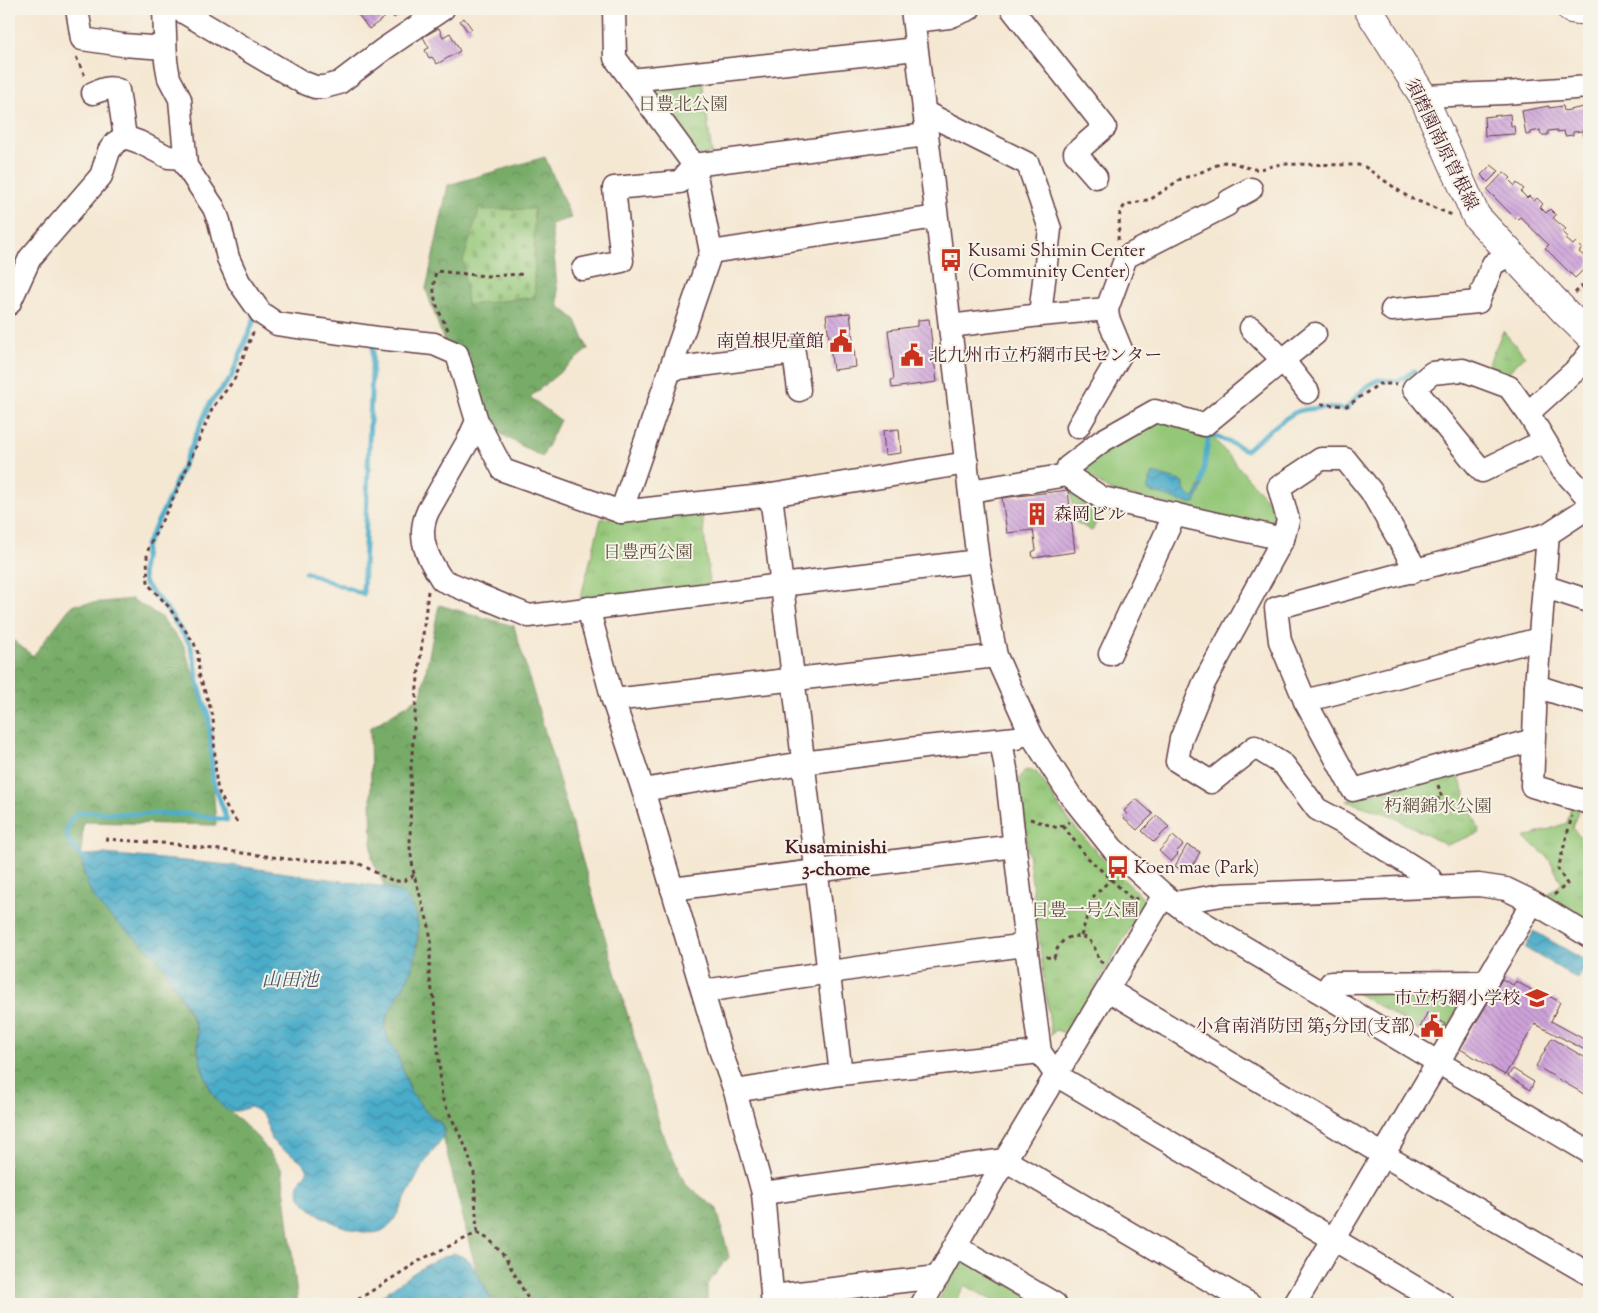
<svg xmlns="http://www.w3.org/2000/svg" width="1598" height="1313" viewBox="0 0 1598 1313" font-family="'Sorts Mill Goudy','Noto Serif JP',serif">
<style>
.grass{fill:url(#grass-tufts);stroke:#6f7352}
.forest{fill:url(#forest-crowns);stroke:#60664a}
.cemetery{fill:url(#cemetery-stones);stroke:#6f7352}
.garden{fill:#94c778;stroke:#6f7352}
.water{fill:url(#water-waves);stroke:#4a667a}
.lines{fill:none;stroke-linecap:round;stroke-linejoin:round}
.stream{stroke:#49acc9;stroke-width:5}
.building{fill:url(#building-back-hatch)}
.minor-casing{stroke:#643d44;stroke-width:25}
.major-casing{stroke:#643d44;stroke-width:30}
.highway-casing{stroke:#643d44;stroke-width:30}
.path{stroke:#643d44;stroke-width:3;stroke-dasharray:4 4;stroke-linecap:butt}
.minor{stroke:#fff;stroke-width:22}
.major{stroke:#fff;stroke-width:28}
.highway{stroke:#fff;stroke-width:28}
.labels{text-anchor:middle;stroke-width:4;stroke-linejoin:round;paint-order:stroke}
.park-label{font-size:18px;fill:#605142;stroke:#f7f3e8}
.street-label{font-size:18px;fill:#4a1f2b;stroke:#f7f3e8}
.poi-label{font-size:18px;fill:#4a1f2b;stroke:#f7f3e8;text-anchor:start}
.neighbourhood-label{font-size:19px;font-weight:bold;fill:#4a1f2b;stroke:#f7f3e8}
.water-label{font-size:19px;font-style:italic;fill:#4a576a;stroke:#f7f3e8}
</style>
<defs>
<pattern id="grass-tufts" width="24" height="20" patternUnits="userSpaceOnUse" patternTransform="scale(1.25)"><rect width="24" height="20" fill="#94c778"/><path d="M3 7l-1-3M5 7V3M7 7l1-3M15 17l-1-3M17 17v-4M19 17l1-3" fill="none" stroke="#81aa68"/></pattern>
<pattern id="forest-crowns" width="20" height="18" patternUnits="userSpaceOnUse" patternTransform="scale(1.25)"><rect width="20" height="18" fill="#77ac68"/><path d="M2 6a3 3 0 1 1 6 0M12 15a3 3 0 1 1 6 0" fill="none" stroke="#648b56"/></pattern>
<pattern id="cemetery-stones" width="16" height="16" patternUnits="userSpaceOnUse" patternTransform="scale(1.25)"><rect width="16" height="16" fill="#94c778"/><path d="M2 7V4a2 2 0 0 1 4 0v3zM10 15v-3a2 2 0 0 1 4 0v3z" fill="#81aa68"/></pattern>
<pattern id="water-waves" width="16" height="10" patternUnits="userSpaceOnUse" patternTransform="scale(1.25)"><rect width="16" height="10" fill="#49acc9"/><path d="M0 5q4-4 8 0t8 0" fill="none" stroke="#3f8ba3"/></pattern>
<pattern id="building-back-hatch" width="6" height="6" patternUnits="userSpaceOnUse" patternTransform="scale(1.25)"><rect width="6" height="6" fill="#cea3da"/><path d="M-1 5l2 2M0 0l6 6M5-1l2 2" fill="none" stroke="#a984b1"/></pattern>
</defs>
<rect width="100%" height="100%" fill="#f7f3e8"/>
<filter id="ink" filterUnits="userSpaceOnUse"><feTurbulence type="fractalNoise" baseFrequency=".02" numOctaves="2"/><feDisplacementMap in="SourceGraphic" scale="10" xChannelSelector="R" yChannelSelector="G"/><feConvolveMatrix kernelMatrix="1 2 1 2 8 2 1 2 1" color-interpolation-filters="sRGB"/></filter>
<filter id="wash" filterUnits="userSpaceOnUse"><feTurbulence type="fractalNoise" baseFrequency=".0096" numOctaves="4" result="noise"/><feDisplacementMap in="SourceGraphic" scale="20" xChannelSelector="R" yChannelSelector="G"/><feGaussianBlur stdDeviation="1.12" result="paint"/><feColorMatrix in="noise" values="0 0 0 0 0 0 0 0 0 0 0 0 0 0 0 0 0 1.4 0 .05"/><feComposite in="paint" operator="in"/></filter>
<g filter="url(#wash)">
<rect width="100%" height="100%" fill="#f5e8d3"/>
<!-- grass -->
<g class="grass">
<path d="M702,78l10,76 -20,2 -45,-63 6,-10z"/>
<path d="M1503,331l22,25 -21,20 -16,-11z"/>
<path d="M1069,481l36,24 -13,26 -17,-9z"/>
<path d="M701,507l9,77 -130,16 21,-81z"/>
<path d="M1456,769l24,64 -34,12 -56,-30 -44,-14z"/>
<path d="M1027,770l9,2c12,14 20,32 32,47 23,28 48,54 74,78l2,5 -5,11 -71,121 -12,-4 -5,5 -32,-255 5,-9z"/>
<path d="M1572,804l8,2 -8,22 17,18v75l-42,-25 15,-13 -15,-27 -23,-18 43,-15z"/>
<path d="M1468,988l-27,55 -88,-52z"/>
</g>
<!-- forest -->
<g class="forest">
<path d="M545,157l26,61 -20,6 8,82 17,14 12,29 -58,48 30,23 -18,37 -72,-40 -44,-128 22,-104z"/>
<path d="M132,599l29,18 23,29 24,73 8,106 -133,-3 -2,37 4,19 52,60 15,13 11,14 32,60 4,28 5,21 8,18 9,13 9,6 28,27 24,31 16,135h-289v-667l24,19 39,-51z"/>
<path d="M439,605l75,21 147,503 24,55 32,25 12,48 -22,27v20h-213l-18,-34 -33,-133 1,-7 -3,-7 -16,-12 -14,-19 -13,-35 -11,-21 -2,-9 2,-10 21,-39 9,-32 1,-15 -3,-22 -12,-15 -18,-7 -13,-28 -2,-131 51,-32z"/>
</g>
<!-- cemetery -->
<path class="cemetery" d="M534,209l1,88 -68,8 -4,-44 16,-51z"/>
<!-- garden -->
<g class="garden">
<path d="M1153,417l53,12 66,77 4,14 -2,9 -163,-38 -36,-24z"/>
<path d="M963,1258l80,46h-45l-33,-19 -11,19h-18z"/>
</g>
<!-- water -->
<g class="water">
<path d="M1153,473l31,9v8l8,8h2l8,-16 2,1 -9,20h-8l-39,-12v-5z"/>
<path d="M104,854l126,11 155,22 18,7 7,7 7,17 1,13 -3,29 -7,18 -21,39 -2,10 2,9 11,21 13,35 14,19 16,13 3,6 -1,7 -20,28 -29,55c-4,5 -9,10 -15,12 -19,6 -79,-19 -81,-42 0,-7 6,-14 10,-20 -10,-17 -22,-15 -34,-28 -12,-13 1,-22 -23,-35 -6,1 -12,5 -19,4 -18,-2 -30,-41 -33,-56 -2,-10 0,-21 -4,-31 -7,-17 -19,-34 -27,-50 -23,-41 -73,-52 -84,-101 -1,-7 -3,-12 -1,-18z"/>
<path d="M1534,931l54,31 -10,17 -53,-31z"/>
<path d="M454,1253l12,5 5,5 23,41h-122c25,-20 51,-41 82,-51z"/>
</g>
<g class="lines">
<!-- stream -->
<g class="stream">
<path d="M1202,483l7,-50 37,17c13,-10 38,-34 53,-39 15,-5 32,-2 47,-2l19,-21 13,-8 21,1 15,-10"/>
<path d="M305,572l58,22 10,-250"/>
<path d="M82,857l-11,-13 -4,-7v-10l4,-8 7,-6 12,-1 40,2h55l42,6 -14,-40 -4,-62 -11,-35 -3,-20 -5,-19 -25,-37 -20,-23 -3,-12 4,-27 21,-42 43,-100 21,-25 24,-61 -1,-1"/>
</g>
</g>
<g id="blocks">
<!-- building -->
<g class="building">
<path d="M360,9h23l5,6 -19,14 -13,-17z"/>
<path d="M387,9h20l-13,9z"/>
<path d="M464,18l8,11 -4,3 -8,-11z"/>
<path d="M439,28l4,9 7,-4 10,18 -23,13 -5,-7 -3,1 -4,-8 4,-2 -6,-11z"/>
<path d="M1549,106v2l14,-2 1,5 25,-5v30l-5,1 -1,-6 -10,1v3l-8,1 -1,-5 -7,1v-2l-9,1v4h-7l-1,-5 -9,2v2l-5,1 -4,-24z"/>
<path d="M1510,114l1,12h3l1,8 -30,2 -1,-19z"/>
<path d="M1491,165l8,6 -11,11 -7,-7z"/>
<path d="M1504,172l7,6 -2,2 6,6 2,-3 7,6 -3,3 6,6 2,-2 5,5 3,-3 6,6 -3,3 6,6 4,-4 6,6 -3,3 13,11 -3,3 5,5 -2,2 7,6 3,-3 6,6 -3,4 6,5 1,-1 3,2v6l-14,14 -30,-30 4,-3 -29,-28 -3,3 -30,-30z"/>
<path d="M850,313l6,54 -23,3 -7,-55z"/>
<path d="M929,319l8,63 -45,6 -1,-8 3,-1 -6,-49 30,-4v-6z"/>
<path d="M899,429l2,24 -16,2 -2,-24z"/>
<path d="M1068,490l7,62 -42,6 -1,-6 4,-2 -3,-20 -26,3 -5,-35z"/>
<path d="M1136,799l17,15 -16,16 -13,-12 3,-3 -3,-4z"/>
<path d="M1157,816l12,11 -15,15 -12,-11z"/>
<path d="M1173,836l10,9 -7,7 2,2 -7,8 -12,-11z"/>
<path d="M1187,845l13,7 -10,19 -5,-2 -1,2 -9,-5z"/>
<path d="M1502,979l11,6 3,-4 24,14 1,-3 19,10 -9,19 38,21v10l-54,-28 -30,51 -45,-26z"/>
<path d="M1427,1013l18,11 -7,14 -18,-10z"/>
<path d="M1552,1038l37,22v37l-53,-31z"/>
<path d="M1513,1069l21,13 -4,8 -22,-14z"/>
</g>
</g>
</g>
<g filter="url(#ink)">
<use href="#blocks" fill-opacity="0" stroke="#643d44" stroke-width="1"/>
<g class="lines">
<defs>
<g id="minor">
<path d="M77,9l5,30 41,6 42,3"/>
<path d="M164,9l2,52 3,17 11,21 6,67 28,42 5,13 9,37 11,24 22,31 16,11 100,14 57,6 23,10 20,67 26,49 118,42 150,-17 196,-32"/>
<path d="M165,9l15,1 122,72 13,5h9l15,-4 45,-34 59,-40"/>
<path d="M614,9l1,49 79,107 17,87 -90,260"/>
<path d="M912,9l66,552 18,95 36,80 38,59 43,54 51,46 31,23 394,234"/>
<path d="M1012,9l93,118 -30,26 21,24"/>
<path d="M914,21l35,-4 20,-8"/>
<path d="M631,80l285,-31"/>
<path d="M93,93c9,-3 15,-7 25,-3l7,47"/>
<path d="M1423,96l82,-3 84,-6"/>
<path d="M924,112l104,52 22,65 -10,86"/>
<path d="M711,252l225,-35"/>
<path d="M583,269l39,-8 -8,-73 66,-6 14,-17 232,-30"/>
<path d="M9,304l21,-46 71,-82 8,-25 6,-8 10,-6 14,5 29,15 17,1"/>
<path d="M1392,310l86,-8 15,-38 18,-10"/>
<path d="M950,326l90,-11 67,-6"/>
<path d="M1251,328l32,32 32,-26"/>
<path d="M671,369l123,-16 5,37"/>
<path d="M1528,413l49,-44 12,-15"/>
<path d="M477,421l-9,20 -40,70c-12,26 -1,46 14,69l87,36 449,-55"/>
<path d="M1078,427l44,-75 -14,-34 -1,-9 19,-52 101,-52 2,-4 22,-12"/>
<path d="M1544,441l-62,30 -68,-83 18,-15 31,-3 46,17 19,26 34,56 27,30"/>
<path d="M1067,475l1,-8 34,-26 53,-30 49,14 79,-65 25,32"/>
<path d="M970,491l97,-16 35,23 181,41 -79,144 -23,56 -4,22 34,21 44,-35 29,18 33,44 28,15 84,53 7,10"/>
<path d="M771,495l70,579"/>
<path d="M1548,534l-12,152 -4,100 57,17"/>
<path d="M1283,539l5,-19 -9,-33 42,-28h24l26,32 40,70 1,11"/>
<path d="M1543,586l46,15"/>
<path d="M588,608l25,92 30,90 76,257 16,44 28,102 10,111"/>
<path d="M1110,654l65,-140"/>
<path d="M1536,686l53,17"/>
<path d="M613,700l383,-44"/>
<path d="M1305,701l234,-62"/>
<path d="M1533,740l-180,50 -48,-89 -25,-60 -4,-33 272,-74 41,-27"/>
<path d="M1001,741l5,28 20,176 14,107 16,23 387,229"/>
<path d="M643,790l160,-27 122,-16 91,-9"/>
<path d="M672,889l343,-43"/>
<path d="M1174,903l48,-8 257,-10 27,4 27,13 56,34"/>
<path d="M1108,990l284,170 197,114"/>
<path d="M704,991l214,-32 108,-14"/>
<path d="M1324,994l7,-11 154,-1"/>
<path d="M735,1091l106,-17 199,-22"/>
<path d="M763,1193l242,-33 245,144"/>
<path d="M957,1247l98,57"/>
<path d="M772,1296l166,-19"/>
<path d="M922,1304l83,-144 159,-265"/>
<path d="M1295,1304l238,-402"/>
</g>
<path id="major" d="M1368,9l55,87 53,120 90,97 23,22"/>
<path id="highway" d="M1571,9l18,2"/>
</defs>
<!-- minor casing -->
<use href="#minor" class="minor-casing"/>
<!-- major casing -->
<use href="#major" class="major-casing"/>
<!-- highway casing -->
<use href="#highway" class="highway-casing"/>
<!-- path -->
<g class="path">
<path d="M76,57l9,19"/>
<path d="M1118,240l2,-28 5,-7 26,-6 31,-21 10,-2 32,-14 10,1 18,6h8l21,-5 77,1 7,2 43,30 44,18"/>
<path d="M1575,293l14,-14"/>
<path d="M448,330c-11,-23 -18,-33 -12,-59l50,5 39,-2"/>
<path d="M1321,404l26,2 32,-22h18"/>
<path d="M428,591l-11,96 -6,81 -1,80 4,27 15,51 2,17 -2,33 5,23 8,99 24,50 8,25 3,60"/>
<path d="M1382,803l16,6 44,-11 -4,-13"/>
<path d="M1030,819l28,9 11,-6"/>
<path d="M237,822l-9,-12 -10,-19 -2,-12 -3,-63 -14,-42 -1,-21 -4,-10 -26,-37 -20,-22 -1,-28 2,-10 27,-53 37,-86 21,-27 20,-50"/>
<path d="M1063,826l23,30 48,45 4,-5"/>
<path d="M105,839l70,5 113,15 69,4c14,5 31,20 46,18 4,-1 8,-4 11,-6"/>
<path d="M1554,895l13,-11 -9,-15 14,-53"/>
<path d="M1081,936l12,-39 18,-18"/>
<path d="M1046,957l8,1c5,-19 16,-26 35,-19l8,13 1,8 5,3"/>
<path d="M477,1233l13,7 15,17 26,47"/>
<path d="M351,1304l73,-46 53,-25"/>
</g>
<!-- minor -->
<use href="#minor" class="minor"/>
<!-- major -->
<use href="#major" class="major"/>
<!-- highway -->
<use href="#highway" class="highway"/>
</g>
</g>
<!-- icons -->
<defs>
<symbol id="bus-bare" viewBox="-9 -9 18 18"><path d="M-5-6H5V4H4V6H2V4H-2V6H-4V4H-5ZM-3.5-4V0h7V-4ZM-3.5 1.2v1.5H-2V1.2ZM2 1.2v1.5H3.5V1.2Z" fill="#c8321e" stroke="#f7f3e8" stroke-width="2.5" paint-order="stroke"/></symbol>
<symbol id="civic-bare" viewBox="-9 -9 18 18"><path d="M-.6-6.5H3V-4.5H.6V-3L4-1V1h2V6H-6V1h2V-1L-.6-3ZM-1.2 2.5V6h2.4V2.5Z" fill="#c8321e" stroke="#f7f3e8" stroke-width="2.5" paint-order="stroke"/></symbol>
<symbol id="building-bare" viewBox="-9 -9 18 18"><path d="M-4-6H4V6H1V3H-1V6H-4ZM-2.5-4.3h1.7v1.8h-1.7ZM.8-4.3h1.7v1.8H.8ZM-2.5-1h1.7V.8h-1.7ZM.8-1h1.7V.8H.8Z" fill="#c8321e" stroke="#f7f3e8" stroke-width="2.5" paint-order="stroke"/></symbol>
<symbol id="school-bare" viewBox="-9 -9 18 18"><path d="M0-5L7-2L0 1L-7-2ZM-4 1L0 2.5L4 1V4Q0 6-4 4Z" fill="#c8321e" stroke="#f7f3e8" stroke-width="2.5" paint-order="stroke"/></symbol>
</defs>
<g fill-rule="evenodd">
<use href="#bus-bare" x="935" y="244" width="32" height="32"/>
<use href="#civic-bare" x="825" y="325" width="32" height="32"/>
<use href="#civic-bare" x="896" y="339" width="32" height="32"/>
<use href="#building-bare" x="1021" y="498" width="32" height="32"/>
<use href="#bus-bare" x="1102" y="851" width="32" height="32"/>
<use href="#school-bare" x="1521" y="982" width="32" height="32"/>
<use href="#civic-bare" x="1416" y="1010" width="32" height="32"/>
</g>
<g class="labels">
<!-- park labels -->
<g class="park-label">
<text x="683" y="110">日豊北公園</text>
<text x="648" y="558">日豊西公園</text>
<text x="1438" y="812">朽網錦水公園</text>
<text x="1085" y="916">日豊一号公園</text>
</g>
<!-- street labels -->
<g class="street-label">
<text transform="translate(1442 144) rotate(64)" y="6">須磨園南原曽根線</text>
</g>
<!-- poi labels -->
<g class="poi-label">
<text x="968" y="256">Kusami Shimin Center<tspan x="968" dy="21">(Community Center)</tspan></text>
<text x="824" y="347" text-anchor="end">南曽根児童館</text>
<text x="929" y="361">北九州市立朽網市民センター</text>
<text x="1054" y="520">森岡ビル</text>
<text x="1134" y="873">Koen mae (Park)</text>
<text x="1520" y="1004" text-anchor="end">市立朽網小学校</text>
<text x="1415" y="1032" text-anchor="end">小倉南消防団 第5分団(支部)</text>
</g>
<!-- neighbourhood labels -->
<g class="neighbourhood-label">
<text x="836" y="853">Kusaminishi<tspan x="836" dy="22">3-chome</tspan></text>
</g>
<!-- water labels -->
<g class="water-label">
<text x="290" y="986">山田池</text>
</g>
</g>
<!-- margin -->
<rect width="1598" height="1313" fill="none" stroke="#f7f3e8" stroke-width="30"/>
</svg>
